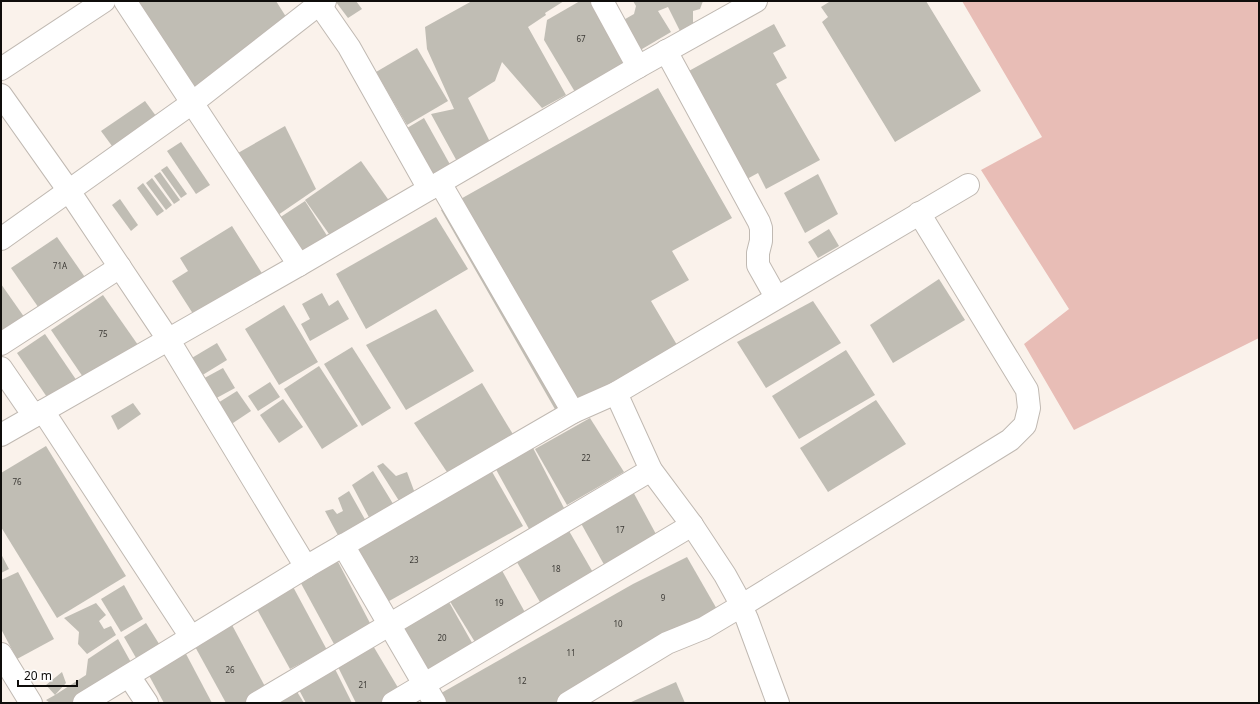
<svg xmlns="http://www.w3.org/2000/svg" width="1260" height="704" viewBox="0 0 1260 704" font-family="'Noto Sans',sans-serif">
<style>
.green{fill:#e8bdb6}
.building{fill:#c0bdb4}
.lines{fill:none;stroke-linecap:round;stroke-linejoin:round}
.minor-casing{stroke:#c0b9b2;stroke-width:24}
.minor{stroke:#fff;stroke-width:22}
.labels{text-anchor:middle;stroke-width:4;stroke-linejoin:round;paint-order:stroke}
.number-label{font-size:8px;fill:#3b3935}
</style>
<rect width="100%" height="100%" fill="#faf2eb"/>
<!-- green -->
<path class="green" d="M962,1h297v337l-185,92 -50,-86 45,-35 -88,-139 61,-33z"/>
<!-- building -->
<g class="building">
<path d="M141,1h135l14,22 -94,72 -63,-88z"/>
<path d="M338,1h18l6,8 -14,9 -12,-16z"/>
<path d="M472,1h92l-19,12 1,2 -18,12 38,68 -24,13 -40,-46 -7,19 -27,17 24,48 -33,19 -28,-51 23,-5 -27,-60 -2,-22z"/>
<path d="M580,1h17l29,67 -48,29 -34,-57 3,-20z"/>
<path d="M633,1h70l-3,8 -7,2v14l-13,6 -12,-24 -10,4 13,21 -34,20 -17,-30 14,-8 2,-8z"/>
<path d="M828,1h98l55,90 -86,51 -73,-120 6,-5 -7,-10 8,-5z"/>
<path d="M774,24l12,22 -13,7 14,25 -11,6 44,76 -54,29 -8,-16 -11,6 -60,-107z"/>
<path d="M417,48l31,53 -41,24 -31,-53z"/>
<path d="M658,88l74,130 -60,33 17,29 -38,21 29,49 -120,68 -119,-208z"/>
<path d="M145,101l11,15 -44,30 -11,-15z"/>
<path d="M424,118l28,50 -21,12 -29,-49z"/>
<path d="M285,126l31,63 -38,26 -40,-62z"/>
<path d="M181,142l29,43 -14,9 -29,-43z"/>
<path d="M361,161l29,41 -56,39 -29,-41z"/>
<path d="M167,166l20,28 -6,4 -20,-28z"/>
<path d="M160,172l20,28 -6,4 -20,-28z"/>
<path d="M818,174l20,40 -33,19 -21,-40z"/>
<path d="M152,178l20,27 -6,5 -20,-27z"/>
<path d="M143,183l21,28 -7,5 -20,-28z"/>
<path d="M120,199l18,26 -7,6 -19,-26z"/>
<path d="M305,201l26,41 -32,20 -26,-40z"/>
<path d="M436,217l32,52 -102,60 -30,-55z"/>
<path d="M232,226l33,52 -68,42 -25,-39 16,-10 -8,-13z"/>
<path d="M829,229l10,17 -21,12 -10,-16z"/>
<path d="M57,237l32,46 -46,31 -32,-46z"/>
<path d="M939,279l26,41 -72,43 -23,-38z"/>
<path d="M1,284l26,37 -26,18z"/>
<path d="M322,293l7,13 9,-6 11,19 -39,22 -9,-17 9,-5 -8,-15z"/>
<path d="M103,295l35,50 -53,35 -34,-50z"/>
<path d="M813,301l28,42 -75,45 -29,-46z"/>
<path d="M284,305l34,57 -39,23 -34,-56z"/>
<path d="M436,309l38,62 -68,39 -40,-65z"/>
<path d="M45,334l34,50 -28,19 -34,-50z"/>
<path d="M217,343l10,17 -31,19 -11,-17z"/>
<path d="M352,347l39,61 -29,18 -38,-62z"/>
<path d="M846,350l29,45 -76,44 -27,-43z"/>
<path d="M319,366l39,60 -36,23 -38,-60z"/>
<path d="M223,368l12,20 -24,13 -12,-20z"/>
<path d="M270,382l10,15 -22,14 -10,-15z"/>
<path d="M482,383l35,58 -66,37 -37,-55z"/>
<path d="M237,391l14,20 -24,16 -14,-21z"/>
<path d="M283,399l20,28 -24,16 -19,-28z"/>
<path d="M876,400l30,44 -78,48 -28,-44z"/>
<path d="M133,403l8,11 -23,16 -7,-14z"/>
<path d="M590,418l34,54 -57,33 -32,-56z"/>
<path d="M46,446l80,130 -69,42 -56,-91v-54z"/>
<path d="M532,446l32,62 -35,21 -36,-65z"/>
<path d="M383,463l13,13 11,-4 9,24 -15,8 -24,-38z"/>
<path d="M491,470l32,56 -141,79 -32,-55z"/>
<path d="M373,471l22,36 -23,16 -20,-38z"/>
<path d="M631,488l26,48 -51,32 -28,-50z"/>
<path d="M349,491l18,32 -26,18 -16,-30 8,-2 4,5 6,-3 -5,-13z"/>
<path d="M565,524l30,52 -51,33 -30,-52z"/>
<path d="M1,554l8,15 -8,4z"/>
<path d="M687,557l31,54 -163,92h-115l-4,-7 197,-112z"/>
<path d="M336,558l35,67 -37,19 -37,-68z"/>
<path d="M499,565l28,51 -49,31 -32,-52z"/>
<path d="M18,572l36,67 -37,20 -16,-30v-49z"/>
<path d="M291,583l36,67 -37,19 -38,-69z"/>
<path d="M124,585l19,34 -22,13 -20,-33z"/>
<path d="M445,595l30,53 -49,33 -32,-54z"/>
<path d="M96,603l10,12 -7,6 5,8 7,-3 5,9 -29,19 -9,-10 1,-12 -15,-14z"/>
<path d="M146,623l15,24 -22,16 -15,-26z"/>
<path d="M232,625l36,67 -21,11h-21l-33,-60z"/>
<path d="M118,639l15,27 -59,37h-24l-4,-3 9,-5 -9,-10 16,-13 4,11 -11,12 31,-20 2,-16z"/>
<path d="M372,644l28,47 -19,12h-25l-18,-36z"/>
<path d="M185,652l27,51h-48l-18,-33z"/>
<path d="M334,667l18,36h-46l-8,-15z"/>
<path d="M676,682l9,21h-56z"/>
<path d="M296,690l8,13h-30z"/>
</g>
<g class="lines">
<defs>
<g id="minor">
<path d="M125,1l174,264"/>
<path d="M317,1l32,46 80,142"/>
<path d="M602,1l36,66"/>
<path d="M666,51l93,171 2,6v13l-3,12v12l18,32"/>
<path d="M1,69l103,-68"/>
<path d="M1,95l68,96 99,148 138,228"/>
<path d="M440,183l133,229"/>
<path d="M1,239l191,-136 127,-99 6,-3"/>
<path d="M1,344l119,-77"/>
<path d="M1,368l33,48"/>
<path d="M616,393l35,77 41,55 33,50 11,20 11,24 31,84"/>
<path d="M43,411l148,226"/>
<path d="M1,435l298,-170 339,-198 118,-66"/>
<path d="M343,545l92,158"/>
<path d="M1,654l30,49"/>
<path d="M129,676l18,27"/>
<path d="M84,703l222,-136 267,-155 43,-19 352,-208"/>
<path d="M257,703l394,-233"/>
<path d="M393,703l299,-178"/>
<path d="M568,703l99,-60 37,-15 37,-22 269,-166 15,-15 4,-17 -2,-18 -108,-177"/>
</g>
</defs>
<!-- minor casing -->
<use href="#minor" class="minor-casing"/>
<!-- minor -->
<use href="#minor" class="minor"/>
</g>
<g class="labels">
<!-- number labels -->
<g class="number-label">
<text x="581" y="42">67</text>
<text x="60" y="269">71A</text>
<text x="103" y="337">75</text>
<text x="586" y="461">22</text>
<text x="17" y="485">76</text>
<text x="620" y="533">17</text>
<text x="414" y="563">23</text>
<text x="556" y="572">18</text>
<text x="663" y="601">9</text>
<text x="499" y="606">19</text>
<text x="618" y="627">10</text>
<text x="442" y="641">20</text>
<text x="571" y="656">11</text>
<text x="230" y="673">26</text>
<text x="522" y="684">12</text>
<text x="363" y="688">21</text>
</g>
</g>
<!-- border -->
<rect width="1260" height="704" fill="none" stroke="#0f0d0b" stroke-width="4"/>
<!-- scale -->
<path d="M18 680v6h59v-6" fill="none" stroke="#0f0d0b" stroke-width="2"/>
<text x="24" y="680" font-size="12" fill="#0f0d0b" stroke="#ffffff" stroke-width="3" paint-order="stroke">20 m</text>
</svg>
